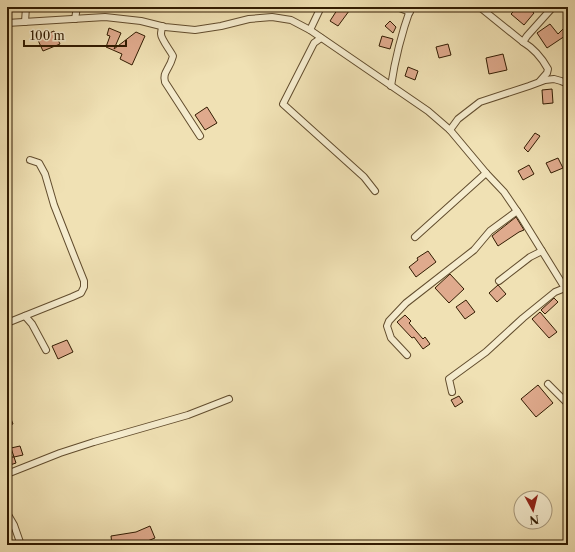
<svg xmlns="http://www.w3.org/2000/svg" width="575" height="552" viewBox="0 0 575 552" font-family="'Libre Caslon Text',serif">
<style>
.building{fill:#dfaa8d;stroke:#321c02}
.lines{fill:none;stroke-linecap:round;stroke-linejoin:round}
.street-casing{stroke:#624d2e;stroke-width:8}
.street{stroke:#f5ecce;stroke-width:6}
</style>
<rect width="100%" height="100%" fill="#f0e1b4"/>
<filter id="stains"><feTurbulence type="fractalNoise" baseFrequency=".005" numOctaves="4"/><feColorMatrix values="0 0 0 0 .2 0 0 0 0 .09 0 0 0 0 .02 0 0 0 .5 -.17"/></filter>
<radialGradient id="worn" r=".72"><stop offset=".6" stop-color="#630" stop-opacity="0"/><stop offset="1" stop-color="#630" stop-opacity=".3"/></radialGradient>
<!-- building -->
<g class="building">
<path d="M339,7h13l-14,19 -8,-5z"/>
<path d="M518,7h9l7,6 -10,12 -13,-11z"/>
<path d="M390,21l6,6 -3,6 -8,-7z"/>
<path d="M550,24l8,10 10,-10v10l-21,14 -10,-15z"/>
<path d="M109,28l12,5 -7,16 22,-17 9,4 -13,29 -12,-6 2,-5 -16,-7 4,-11 -3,-1z"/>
<path d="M54,31l6,13 -17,7 -6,-13z"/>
<path d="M382,36l11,3 -3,10 -11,-3z"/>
<path d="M448,44l3,11 -12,3 -3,-11z"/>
<path d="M503,54l4,16 -18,4 -3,-16z"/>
<path d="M408,67l10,4 -3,9 -10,-4z"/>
<path d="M552,89l1,14 -10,1 -1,-14z"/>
<path d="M207,107l10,16 -12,7 -10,-15z"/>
<path d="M535,133l5,3 -12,16 -4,-4z"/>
<path d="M558,158l5,10 -12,5 -5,-10z"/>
<path d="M529,165l5,9 -11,6 -5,-9z"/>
<path d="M516,217l8,13 -5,2 -21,14 -6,-10z"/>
<path d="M428,251l8,11 -20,15 -7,-10 9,-7 -1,-2z"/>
<path d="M450,274l14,15 -15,14 -14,-15z"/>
<path d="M498,285l8,9 -9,8 -8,-9z"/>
<path d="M554,298l4,4 -13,12 -4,-4z"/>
<path d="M466,300l9,12 -10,7 -9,-12z"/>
<path d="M540,312l17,20 -8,6 -17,-19z"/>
<path d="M405,315l6,6 -2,2 14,16 2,-2 5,7 -7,5 -9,-12 -2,1 -15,-16z"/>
<path d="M67,340l6,12 -15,7 -6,-13z"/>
<path d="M538,385l15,18 -17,14 -15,-18z"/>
<path d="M459,396l4,6 -8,5 -4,-7z"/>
<path d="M7,409l6,15 -6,2z"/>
<path d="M20,446l3,9 -9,2 2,6 -9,3v-9h7l-3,-9z"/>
<path d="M150,526l5,12 -15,6 -7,1h-21l-1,-9 25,-4z"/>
</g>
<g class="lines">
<defs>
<g id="street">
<path d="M397,7l13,5"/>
<path d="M482,9l41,33"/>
<path d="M75,19l2,-12"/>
<path d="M25,22l1,-15"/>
<path d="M7,23l98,-6 36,4 24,6 30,3 26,-4 28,-7 23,-2 19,3 19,10 118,81 22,19 36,43 18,19 17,25 47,76"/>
<path d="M162,26c0,3 -1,5 -1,8 0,5 9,16 12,22 -1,3 -2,7 -4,10 -3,6 -6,9 -4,16l35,54"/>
<path d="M310,30l11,-23"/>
<path d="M321,38l-7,5 -31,61 81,73 11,14"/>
<path d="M540,81l7,-8 1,-4c-6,-11 -15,-21 -25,-27l4,-6 26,-29"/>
<path d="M391,86c4,-27 11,-54 20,-79"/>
<path d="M450,130l8,-11 22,-17 49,-16 16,-6 9,-1 7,2 7,3"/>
<path d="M415,237l71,-64"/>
<path d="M499,281l31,-24 12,-6"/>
<path d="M25,316l7,8 14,26"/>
<path d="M7,323l65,-26 9,-4 3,-6v-6l-10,-25 -20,-51 -9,-31 -6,-11 -9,-3"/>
<path d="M407,355l-16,-17 -4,-12 2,-5 17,-18 68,-53 16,-19 27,-20"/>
<path d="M548,384l20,20"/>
<path d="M452,392l-3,-13 37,-27 37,-34 32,-26 10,-4"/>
<path d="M7,474l53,-21 34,-11 94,-27 41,-16"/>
<path d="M7,513l7,12 7,20"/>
</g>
</defs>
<!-- street casing -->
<use href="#street" class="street-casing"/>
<!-- street -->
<use href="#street" class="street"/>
</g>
<!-- margin -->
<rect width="575" height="552" fill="none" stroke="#f0e1b4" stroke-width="24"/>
<rect x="8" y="8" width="559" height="536" fill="none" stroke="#321c02" stroke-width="2"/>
<rect x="12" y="12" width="551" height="528" fill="none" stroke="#321c02"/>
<!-- north arrow -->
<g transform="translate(533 510) rotate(173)"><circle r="19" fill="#f5ecce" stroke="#a7997c"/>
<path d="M0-3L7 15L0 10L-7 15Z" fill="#8f2418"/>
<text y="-6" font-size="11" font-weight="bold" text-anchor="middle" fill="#321c02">N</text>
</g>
<!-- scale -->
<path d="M24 40v6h102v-6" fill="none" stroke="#321c02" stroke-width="2"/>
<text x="30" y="40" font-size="12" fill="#321c02" stroke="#f5ecce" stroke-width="3" paint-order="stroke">100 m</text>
<rect width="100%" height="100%" filter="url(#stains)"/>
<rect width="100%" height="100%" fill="url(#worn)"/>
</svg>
